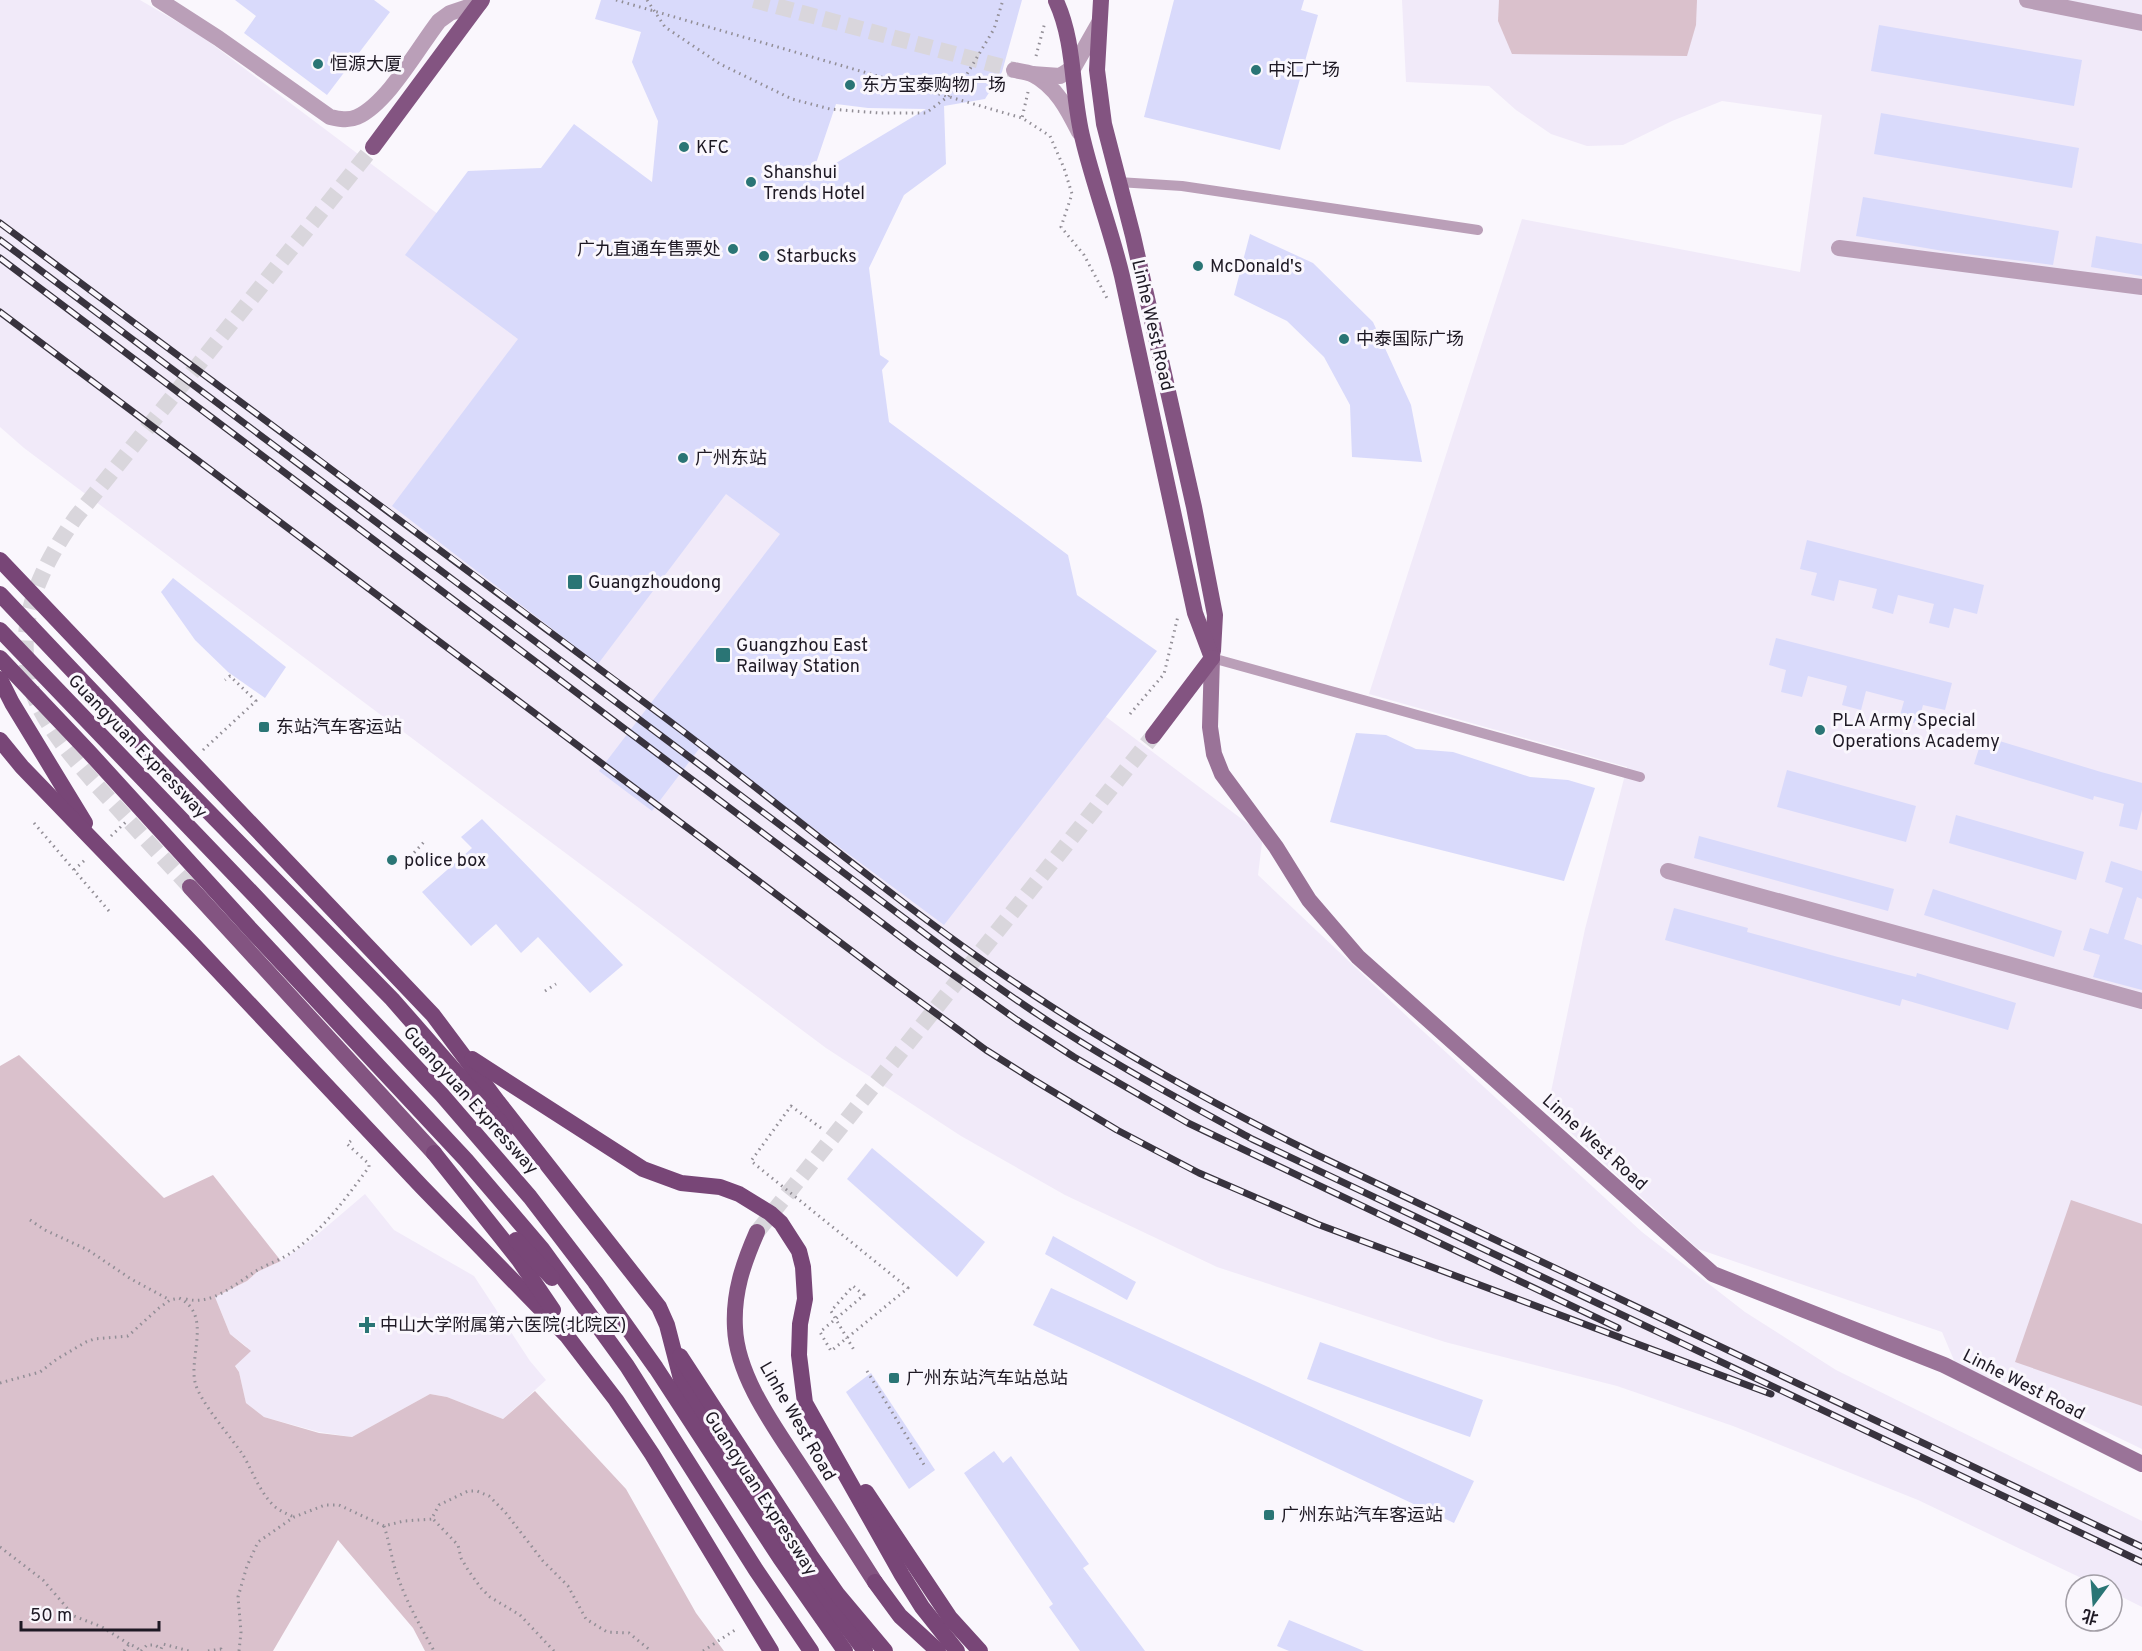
<svg xmlns="http://www.w3.org/2000/svg" width="2142" height="1651" viewBox="0 0 2142 1651" font-family="Overpass,'Noto Sans SC',sans-serif">
<style>
.built{fill:#f1eaf9}
.green{fill:#dac1cc}
.building{fill:#d9dafb;fill-rule:evenodd}
.lines{fill:none;stroke-linecap:round;stroke-linejoin:round}
.tertiary-tunnel{stroke:#d9d6dc;stroke-width:16;stroke-dasharray:16 8;stroke-linecap:butt}
.primary-tunnel{stroke:#d9d6dc;stroke-width:16;stroke-dasharray:16 8;stroke-linecap:butt}
.path{stroke:#928e96;stroke-width:3;stroke-dasharray:1.5 4.5;stroke-linecap:butt}
.service{stroke:#ba9fb8;stroke-width:10}
.minor{stroke:#ba9fb8;stroke-width:16}
.tertiary{stroke:#ba9fb8;stroke-width:16}
.secondary{stroke:#9a7398;stroke-width:16}
.primary{stroke:#835481;stroke-width:16}
.trunk{stroke:#784677;stroke-width:16}
.rail-casing{stroke:#38333e;stroke-width:7}
.rail{stroke:#faf7fd;stroke-width:4.5;stroke-dasharray:14;stroke-linecap:butt}
.poi-dot{fill:#2a7575;stroke:#faf7fd;stroke-width:2}
.labels{text-anchor:middle;stroke-width:6;stroke-linejoin:round;paint-order:stroke}
.poi-label{font-size:18px;fill:#1e1924;stroke:#faf7fd;text-anchor:start}
.street-label{font-size:18px;fill:#1e1924;stroke:#faf7fd}
</style>
<rect width="100%" height="100%" fill="#faf7fd"/>
<!-- built -->
<g class="built">
<path d="M0,0h140l60,35 1063,800 -5,40 155,147 229,210 103,80 91,58 306,151v86l-30,-15v-7h-16l-178,-85 -185,-74 -116,-40 -172,-44 -228,-75 -152,-72 -104,-59 -135,-88 -802,-600 -24,-21z"/>
<path d="M1402,0h740v1449l-144,-69 -39,-8 -17,-40 -244,-83 -151,-138 38,-182 42,-162 -258,-73 153,-475 278,53 22,-157 -100,-14 -50,20 -49,24 -36,1 -36,-12 -35,-24 -27,-24 -83,-4z"/>
<path d="M365,1194l29,36 80,46 56,85 16,19 -43,39 -56,-22 -17,-3 -78,43 -33,-5 -55,-15 -18,-14 -7,-31 -4,-7 12,-18 -17,-13 -15,-37 32,-16 10,-9 24,-11 30,-21z"/>
</g>
<!-- green -->
<g class="green">
<path d="M1499,0h198l-1,25 -9,31 -175,-2 -14,-33z"/>
<path d="M19,1055l145,143 49,-23 68,86 -24,11 -10,9 -32,16 15,37 21,17 -16,15 4,6 7,31 18,14 55,16 33,4 78,-43 17,3 56,22 32,-28 91,98 70,124 28,38h-299l-12,-23 -75,-88 -65,111h-273v-585z"/>
<path d="M2071,1200l71,24v182l-127,-44z"/>
</g>
<!-- building -->
<g class="building">
<path d="M235,0h139l16,12 -63,83 -83,-62 12,-17z"/>
<path d="M601,0h421l-20,72 -17,27 -41,7 2,58 -42,31 -35,73 11,87 9,6 -7,9 7,52 179,133 9,40 80,56 -213,274 -242,-180 -50,66 -53,-40 181,-237 -54,-40 -128,170 -206,-158 126,-167 -113,-84 63,-84 73,-3 33,-44 78,58 6,-61 -26,-59 9,-30 -46,-13zM836,104l32,4 58,1 -115,69z"/>
<path d="M1174,0h130l-3,10 17,5 -38,135 -136,-33z"/>
<path d="M1879,25l203,35 -8,46 -203,-35z"/>
<path d="M1881,113l198,35 -7,40 -198,-34z"/>
<path d="M1863,197l196,34 -6,34 -110,-14 -87,-15z"/>
<path d="M1250,234l63,29 60,59 38,83 11,57 -70,-5 -2,-52 -26,-48 -37,-36 -53,-26z"/>
<path d="M2096,236l46,8v32l-51,-9z"/>
<path d="M1807,540l177,45 -7,29 -23,-6 -5,20 -20,-5 5,-19 -36,-9 -5,19 -21,-6 5,-19 -38,-9 -5,21 -23,-6 6,-22 -17,-4z"/>
<path d="M173,578l113,89 -21,31 -37,-26 -33,-32 -34,-48z"/>
<path d="M1776,638l176,45 -7,27 -22,-5 -5,19 -19,-5 5,-18 -38,-10 -5,19 -19,-5 5,-19 -39,-10 -6,21 -21,-5 5,-22 -17,-5z"/>
<path d="M1356,733l30,2 30,14 37,3 77,25 38,3 27,8 -31,93 -234,-59z"/>
<path d="M1983,736l118,36 41,11v27l-5,20 -18,-4 5,-22 -30,-8 -1,4 -119,-36z"/>
<path d="M1787,770l129,36 -10,36 -129,-35z"/>
<path d="M1956,815l128,37 -8,28 -127,-37z"/>
<path d="M482,819l141,146 -33,28 -52,-56 -17,16 -25,-29 -25,22 -49,-54 50,-44 -11,-11z"/>
<path d="M1699,836l195,53 -6,22 -194,-53z"/>
<path d="M2111,861l31,10v28l-5,-2 -13,42 18,6v45l-49,-13 7,-22 -17,-5 7,-22 18,6 15,-46 -18,-6z"/>
<path d="M1933,889l129,42 -8,26 -130,-42z"/>
<path d="M1674,908l74,20 -1,4 91,25 78,20 1,-4 99,30 -8,27 -106,-31 -2,7 -235,-66z"/>
<path d="M872,1148l113,94 -28,35 -110,-98z"/>
<path d="M1053,1236l83,46 -9,18 -82,-46z"/>
<path d="M1051,1288l423,193 -20,42 -421,-198z"/>
<path d="M1320,1342l163,58 -13,37 -163,-58z"/>
<path d="M871,1373l64,97 -26,19 -63,-97z"/>
<path d="M994,1451l9,12 8,-7 78,108 -6,4 62,83h-65l-31,-44 4,-3 -89,-131z"/>
<path d="M1289,1620l75,31h-75l-12,-5z"/>
</g>
<g class="lines">
<!-- tertiary-tunnel -->
<path class="tertiary-tunnel" d="M754,0l260,70"/>
<!-- primary-tunnel -->
<g class="primary-tunnel">
<path d="M190,887c-23,-25 -46,-49 -68,-74 -30,-33 -82,-87 -92,-130 -15,-64 11,-116 46,-166l297,-370"/>
<path d="M757,1232l396,-496"/>
</g>
<!-- path -->
<g class="path">
<path d="M616,0l406,118"/>
<path d="M647,0l18,27 55,37 72,35 38,10 49,4h47l32,-24 36,-60 9,-29"/>
<path d="M1036,56l9,-34"/>
<path d="M1028,92l-6,26 28,18 14,32 8,26 -11,33 23,28 24,45"/>
<path d="M1130,714l34,-40 14,-58"/>
<path d="M203,750l53,-49 -26,-25 -5,4"/>
<path d="M34,823l75,88"/>
<path d="M111,836l17,-16"/>
<path d="M410,857l14,-15"/>
<path d="M74,870l12,-11"/>
<path d="M545,991l11,-7"/>
<path d="M821,1128l-30,-22 -40,55 157,127 -77,63 -11,-19 44,-37 -11,-9 -22,25 23,39"/>
<path d="M30,1220l15,10 43,20 43,29 39,21"/>
<path d="M186,1299c26,7 49,-15 70,-28 11,-7 25,-11 36,-19 32,-23 54,-54 77,-85v-3l-22,-20 6,-5"/>
<path d="M867,1371l59,97"/>
<path d="M0,1383l40,-11 17,-13 29,-17 8,-3 34,-3 31,-28 11,-8 9,-2c33,16 10,58 16,84 4,19 36,55 48,73 10,17 16,36 31,51 6,5 13,8 20,11"/>
<path d="M384,1526c6,18 8,37 15,54 9,25 22,47 35,71"/>
<path d="M0,1547l43,33 31,36 28,11 27,17"/>
<path d="M124,1651l5,-7 7,3 5,4"/>
<path d="M141,1651l6,-6h8l6,4 2,-5 26,7"/>
<path d="M208,1651l13,-2 1,2"/>
<path d="M239,1651l2,-19 -3,-35 9,-31 11,-24 36,-25 31,-12h14l45,21 20,-5 29,-2"/>
<path d="M554,1651l-34,-36 -30,-18 -9,-9 -13,-18 -7,-12 -3,-13 -25,-26v-3l6,-11 29,-14h9l12,5 16,16 38,49 25,25 18,33 21,13 22,1 22,18"/>
<path d="M703,1651l35,-23"/>
</g>
<!-- service -->
<g class="service">
<path d="M1118,182l64,4 296,44"/>
<path d="M1212,658l428,119"/>
</g>
<!-- minor -->
<g class="minor">
<path d="M159,0l59,38 112,79c9,2 18,4 27,0 31,-14 61,-69 82,-96l11,-8 30,-10"/>
<path d="M2027,0l115,23"/>
<path d="M1839,248l303,39"/>
<path d="M1668,871l474,130"/>
</g>
<!-- tertiary -->
<g class="tertiary">
<path d="M1014,70c5,1 13,2 18,4 24,12 36,36 47,58"/>
<path d="M1032,74l28,2 14,-9 25,-44"/>
</g>
<!-- secondary -->
<path class="secondary" d="M1212,658l-2,69 4,27 8,20 54,73 33,53 49,57 355,317 231,91 198,99"/>
<!-- primary -->
<g class="primary">
<path d="M1101,0l-4,70 7,54 29,112 61,271 21,108 -2,36"/>
<path d="M1056,1c20,43 15,93 27,139 11,46 28,90 39,136l73,337 17,45"/>
<path d="M373,147l109,-147"/>
<path d="M1153,736l59,-78"/>
<path d="M190,887l244,266"/>
<path d="M757,1232c-14,32 -24,61 -22,96 2,51 44,105 71,147 23,35 46,71 69,107"/>
</g>
<!-- trunk -->
<g class="trunk">
<path d="M0,560l433,455 65,87 161,205 8,18 14,54 12,21 96,150 76,101"/>
<path d="M0,594l144,152 248,253 114,130"/>
<path d="M0,630l257,268 185,197 88,102 65,85 61,86 124,190 65,93"/>
<path d="M0,658l89,94 165,181 212,227 76,89 85,117 129,204 55,81"/>
<path d="M0,679l12,24 73,120"/>
<path d="M0,740l22,27 171,177 229,243 145,149 49,64 36,54 119,197"/>
<path d="M472,1059l171,110 38,14 39,4 19,7 31,19 11,10 18,28 4,16 2,32 -5,25 -1,31 6,48 97,172 20,32 35,44"/>
<path d="M434,1153l85,107 34,50"/>
<path d="M516,1240l36,38"/>
<path d="M680,1356l130,199 28,40 47,56"/>
<path d="M866,1492l84,126 30,33"/>
<path d="M875,1582l25,34 38,35"/>
</g>
<defs>
<g id="rail">
<path d="M0,223c221,165 443,328 664,494 119,89 232,186 356,269 94,63 193,118 295,168l827,393"/>
<path d="M0,240l924,693c33,25 66,49 100,72 73,50 151,92 228,134l890,423"/>
<path d="M0,258l914,689 103,73 57,37 114,66 430,205"/>
<path d="M0,312l889,667 97,71 46,29 85,51 82,43 118,51 454,170"/>
</g>
</defs>
<!-- rail casing -->
<use href="#rail" class="rail-casing"/>
<!-- rail -->
<use href="#rail" class="rail"/>
</g>
<!-- markers -->
<g class="poi-dot">
<circle cx="318" cy="64" r="6"/>
<circle cx="1256" cy="70" r="6"/>
<circle cx="850" cy="85" r="6"/>
<circle cx="684" cy="147" r="6"/>
<circle cx="751" cy="182" r="6"/>
<circle cx="733" cy="249" r="6"/>
<circle cx="764" cy="256" r="6"/>
<circle cx="1198" cy="266" r="6"/>
<circle cx="1344" cy="339" r="6"/>
<circle cx="683" cy="458" r="6"/>
<rect x="567" y="574" width="16" height="16" rx="3"/>
<rect x="715" y="647" width="16" height="16" rx="3"/>
<rect x="258" y="721" width="12" height="12" rx="3"/>
<circle cx="1820" cy="730" r="6"/>
<circle cx="392" cy="860" r="6"/>
<path d="M364 1316h6v6h6v6h-6v6h-6v-6h-6v-6h6z"/>
<rect x="888" y="1372" width="12" height="12" rx="3"/>
<rect x="1263" y="1509" width="12" height="12" rx="3"/>
</g>
<g class="labels">
<!-- poi labels -->
<g class="poi-label">
<text x="330" y="70">恒源大厦</text>
<text x="1268" y="76">中汇广场</text>
<text x="862" y="91">东方宝泰购物广场</text>
<text x="696" y="153">KFC</text>
<text x="763" y="178">Shanshui<tspan x="763" dy="21">Trends Hotel</tspan></text>
<text x="721" y="255" text-anchor="end">广九直通车售票处</text>
<text x="776" y="262">Starbucks</text>
<text x="1210" y="272">McDonald's</text>
<text x="1356" y="345">中泰国际广场</text>
<text x="695" y="464">广州东站</text>
<text x="588" y="588">Guangzhoudong</text>
<text x="736" y="651">Guangzhou East<tspan x="736" dy="21">Railway Station</tspan></text>
<text x="1832" y="726">PLA Army Special<tspan x="1832" dy="21">Operations Academy</tspan></text>
<text x="276" y="733">东站汽车客运站</text>
<text x="404" y="866">police box</text>
<text x="380" y="1331">中山大学附属第六医院(北院区)</text>
<text x="906" y="1384">广州东站汽车站总站</text>
<text x="1281" y="1521">广州东站汽车客运站</text>
</g>
<!-- street labels -->
<g class="street-label">
<text transform="translate(1153 325) rotate(77)" y="6">Linhe West Road</text>
<text transform="translate(138 746) rotate(46)" y="6">Guangyuan Expressway</text>
<text transform="translate(471 1100) rotate(48)" y="6">Guangyuan Expressway</text>
<text transform="translate(1595 1142) rotate(42)" y="6">Linhe West Road</text>
<text transform="translate(2024 1384) rotate(27)" y="6">Linhe West Road</text>
<text transform="translate(798 1421) rotate(60)" y="6">Linhe West Road</text>
<text transform="translate(761 1493) rotate(57)" y="6">Guangyuan Expressway</text>
</g>
</g>
<!-- north arrow -->
<g transform="translate(2094 1603) rotate(196)"><circle r="28" fill="#faf7fd" stroke="#a29ea6" stroke-width="1.5"/>
<path d="M0-4.5L10 22L0 15L-10 22Z" fill="#2a7575"/>
<text y="-9" font-size="16" font-weight="bold" text-anchor="middle" fill="#1e1924">北</text>
</g>
<!-- scale -->
<path d="M21 1621v9h138v-9" fill="none" stroke="#1e1924" stroke-width="3"/>
<text x="30" y="1621" font-size="18" fill="#1e1924" stroke="#faf7fd" stroke-width="4.5" paint-order="stroke">50 m</text>
</svg>
